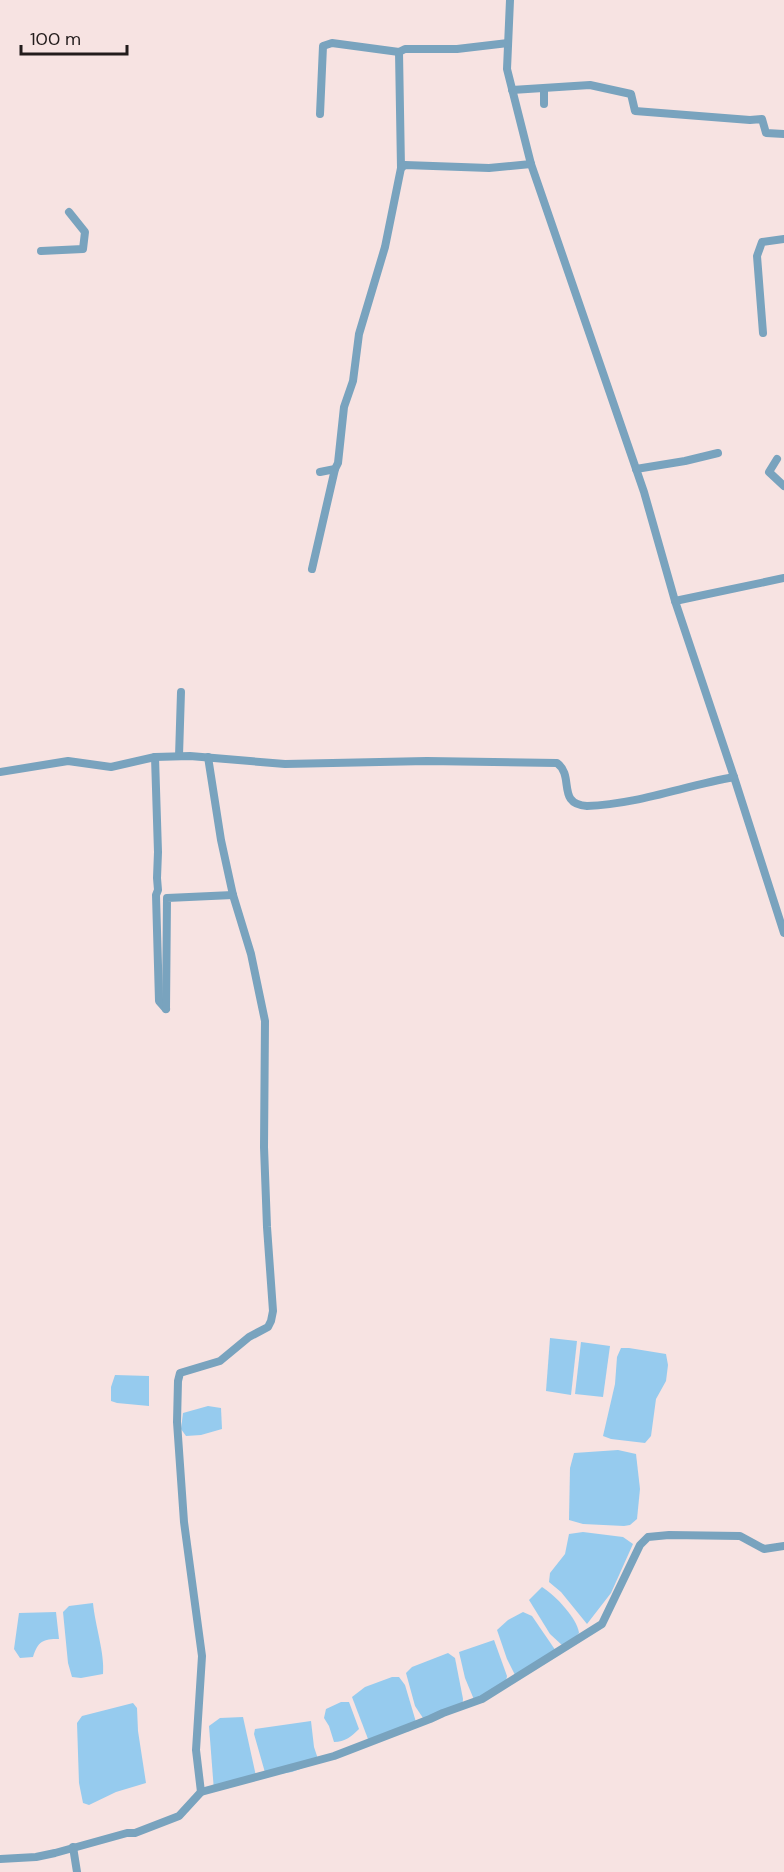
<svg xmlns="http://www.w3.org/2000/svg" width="784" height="1872" viewBox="0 0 784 1872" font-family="'DM Sans',sans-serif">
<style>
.water{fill:#96cbee}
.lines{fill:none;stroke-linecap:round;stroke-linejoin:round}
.minor{stroke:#79a3be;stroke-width:8}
</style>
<rect width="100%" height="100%" fill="#f7e3e2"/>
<!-- water -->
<g class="water">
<path d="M550,1338l27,3 -6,54 -25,-4z"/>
<path d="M581,1342l29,4 -7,51 -28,-3z"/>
<path d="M621,1348h8l37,6 2,11 -2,16 -10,18 -5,37 -6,7 -34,-4 -8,-3 12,-52 2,-27z"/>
<path d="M115,1375l34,1v30l-32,-3 -6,-2v-14z"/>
<path d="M208,1406l13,2 1,21 -21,6 -15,1 -5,-7 2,-16z"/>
<path d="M618,1450l18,4 4,35 -3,30 -7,6 -6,1 -41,-2 -14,-4 1,-52 4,-15z"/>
<path d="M583,1532l40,5 10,7 -22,49 -24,31 -26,-32 -12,-10 1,-9 15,-19 4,-20z"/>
<path d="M542,1587c13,8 35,31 37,46l-9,10 -7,3 -13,-12 -21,-34z"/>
<path d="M93,1603c2,22 12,51 10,71l-22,4 -9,-1 -4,-14 -5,-51 6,-6z"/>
<path d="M56,1612l3,27c-16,0 -21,2 -26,18l-13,1 -6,-9 5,-36z"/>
<path d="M523,1612l9,4 26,38 -42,23 -9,-18 -10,-29 11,-10z"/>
<path d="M494,1640l13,36 -2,11 -30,15 -10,-24 -6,-26z"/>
<path d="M448,1653l7,5 8,41 -1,10 -37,12 -10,-15 -9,-33 6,-6z"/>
<path d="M392,1677h7l6,8 11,37 -6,9 -42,8 -16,-42 13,-10z"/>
<path d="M341,1702h8l10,27c-7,7 -14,13 -25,13l-5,-16 -5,-8 2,-9z"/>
<path d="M133,1703l4,5 1,23 8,52 -30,9 -27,13 -6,-2 -4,-20 -2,-60 5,-7z"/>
<path d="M243,1717l13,59 -42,15 -5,-65 11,-8z"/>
<path d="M311,1721l3,26 5,15 -27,10 -26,4 -12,-42 1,-5z"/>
</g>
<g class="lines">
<!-- minor -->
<g class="minor">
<path d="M510,0l-3,69 24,95 113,328 31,109 59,176 50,156"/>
<path d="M399,52l2,116"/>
<path d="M544,89v15"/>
<path d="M512,90l78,-5 41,9 4,17 115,9 12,-1 4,14 18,1"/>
<path d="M320,114l3,-68 9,-3 67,9 6,-3h52l51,-6"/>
<path d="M41,251l42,-2 2,-17 -16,-20"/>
<path d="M763,333l-6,-77 5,-14 22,-3"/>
<path d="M777,459l-8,13 15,14"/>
<path d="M636,469l49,-8 33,-8"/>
<path d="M320,472l15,-3 3,-6 6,-56 9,-26 6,-47 26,-87 16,-79 4,-3 84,3 42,-4"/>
<path d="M312,569l23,-100"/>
<path d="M675,601l109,-23"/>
<path d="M179,756l2,-64"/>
<path d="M155,757l3,95 -1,26 1,12 -2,5 3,106 7,8"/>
<path d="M0,772l68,-11 43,6 44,-10 35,-1 95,8 142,-3 130,2c18,13 -1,41 30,43 51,-2 97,-20 147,-29"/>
<path d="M166,1009l1,-111 66,-3"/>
<path d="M201,1792l-5,-42 6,-94 -18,-134 -7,-100 1,-41 2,-8 40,-12 29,-24 19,-10 3,-6 2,-10 -6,-84 -3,-80 1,-126 -14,-67 -18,-59 -12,-55 -13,-83"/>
<path d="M73,1847l4,25"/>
<path d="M0,1859l36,-2 19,-4 72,-20h8l44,-17 22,-24 133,-36 96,-37 13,-6 39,-14 120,-75 38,-79 8,-8 21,-2 71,1 24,13 20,-3"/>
</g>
</g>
<!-- scale -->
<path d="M21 45v9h106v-9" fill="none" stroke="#231c1c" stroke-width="3"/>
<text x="30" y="45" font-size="18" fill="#231c1c" stroke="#f7e3e2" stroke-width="4.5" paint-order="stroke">100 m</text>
</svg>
